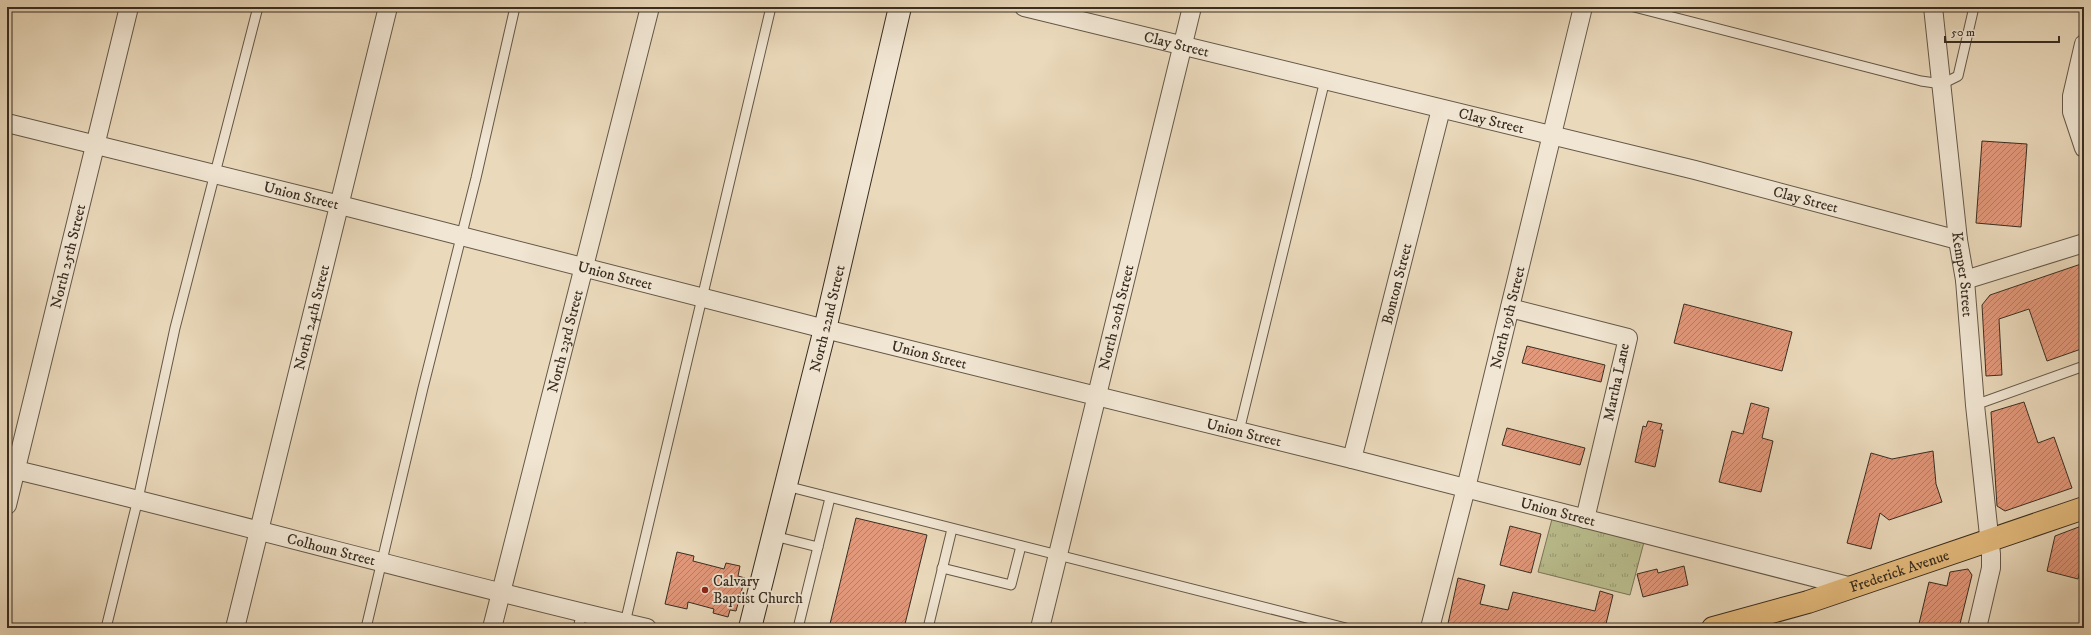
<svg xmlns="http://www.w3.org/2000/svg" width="2091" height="635" viewBox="0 0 2091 635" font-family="'IM FELL DW Pica',serif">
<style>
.grass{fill:url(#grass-tufts);stroke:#797658}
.building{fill:url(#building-hatch);stroke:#382d21}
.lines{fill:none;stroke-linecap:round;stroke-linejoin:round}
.lane-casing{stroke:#645848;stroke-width:11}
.street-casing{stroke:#645848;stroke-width:20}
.secondary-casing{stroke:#382d21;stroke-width:24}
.primary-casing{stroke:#382d21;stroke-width:24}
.lane{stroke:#f1e6d3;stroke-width:9}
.street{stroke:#f1e6d3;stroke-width:18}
.secondary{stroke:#f1e6d3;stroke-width:22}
.primary{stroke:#e5bc7e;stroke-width:22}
.poi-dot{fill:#8f2418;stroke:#f1e6d3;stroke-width:1.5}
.labels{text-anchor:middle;stroke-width:3.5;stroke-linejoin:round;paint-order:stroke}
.street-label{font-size:15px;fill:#382d21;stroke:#f1e6d3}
.poi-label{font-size:15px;fill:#382d21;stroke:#f1e6d3;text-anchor:start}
</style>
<defs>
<pattern id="grass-tufts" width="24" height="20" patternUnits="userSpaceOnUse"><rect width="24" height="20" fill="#babe8e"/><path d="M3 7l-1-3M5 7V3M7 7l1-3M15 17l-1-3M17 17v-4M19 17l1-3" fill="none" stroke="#989b74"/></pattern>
<pattern id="building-hatch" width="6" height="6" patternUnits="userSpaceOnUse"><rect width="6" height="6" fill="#e2987b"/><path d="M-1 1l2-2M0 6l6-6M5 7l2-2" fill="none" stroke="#b87c64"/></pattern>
</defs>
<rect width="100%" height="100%" fill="#ead9bb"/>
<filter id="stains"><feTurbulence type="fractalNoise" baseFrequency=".005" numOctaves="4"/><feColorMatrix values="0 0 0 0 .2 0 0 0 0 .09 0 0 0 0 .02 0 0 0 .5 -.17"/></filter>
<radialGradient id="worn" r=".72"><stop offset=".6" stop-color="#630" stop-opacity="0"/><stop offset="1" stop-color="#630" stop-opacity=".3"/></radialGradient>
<!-- grass -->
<path class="grass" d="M1552,519l92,23 -14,53 -92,-23z"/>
<!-- building -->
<g class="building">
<path d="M1982,141l45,3 -6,83 -45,-4z"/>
<path d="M2081,264l3,10v74l-37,13 -18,-52 -30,10 3,56 -16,1 -4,-71 8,-10z"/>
<path d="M1684,304l108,28 -10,39 -108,-28z"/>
<path d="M1527,346l78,19 -4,17 -79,-19z"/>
<path d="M2024,402l14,41 16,-6 18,51 -67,23 -8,-5 -6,-94z"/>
<path d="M1751,403l18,5 -7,30 11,3 -12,51 -42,-10 13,-51 11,3z"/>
<path d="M1648,421l14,3 -2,6h3l-8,37 -20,-5 8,-36 3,1z"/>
<path d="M1507,428l78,20 -5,17 -78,-20z"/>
<path d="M1933,451l3,33 6,18 -53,18 -9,-7 -9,36 -24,-6 24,-90 21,6z"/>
<path d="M856,518l71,17 -23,93h-75z"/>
<path d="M2084,525v29l-6,25 -31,-8 8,-35z"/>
<path d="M1510,526l31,8 -10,39 -31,-8z"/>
<path d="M677,552l17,4 -1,5 31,8 2,-6 14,3 -2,10 7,2 -9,33 -6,-1 -2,7 -15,-4 1,-4 -26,-7 -1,7 -22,-5z"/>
<path d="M1684,566l4,19 -45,12 -6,-23 20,-5 1,4z"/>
<path d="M1968,569l4,6 -13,53h-41l11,-46 18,4 3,-14z"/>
<path d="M1458,578l27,7 -5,19 28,6 5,-18 82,19 5,-20 13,4 -8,33h-158z"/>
</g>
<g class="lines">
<defs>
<g id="lane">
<path d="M1634,7l287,74 21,3 16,-8 16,-69"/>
<path d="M1975,405l109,-39"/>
<path d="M1239,431l86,-351"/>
<path d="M786,486l560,142"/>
<path d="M774,536l44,11"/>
<path d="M942,568l69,17 10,-39"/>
<path d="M625,623l146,-616"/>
<path d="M106,628l32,-129 37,-171 83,-321"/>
<path d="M366,628l57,-240 53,-210 39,-171"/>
<path d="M578,628l4,-15"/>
<path d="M798,628l32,-130"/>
<path d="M928,628l24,-99"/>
</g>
<g id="street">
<path id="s1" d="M1024,7l671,163 263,70"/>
<path id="s2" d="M1933,7l25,233 7,40 10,125 16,149v14l-14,60"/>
<path d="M2084,44l-12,52v16l12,36"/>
<path id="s3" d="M7,123l333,82 485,124 527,130 500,128"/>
<path d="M1965,280l119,-37"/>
<path d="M1510,308l118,30 -43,181"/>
<path id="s4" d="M1352,459l89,-350"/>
<path id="s5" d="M16,470c211,50 420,109 631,158"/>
<path id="s6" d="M7,505l122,-498"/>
<path id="s7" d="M235,628l153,-621"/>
<path id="s8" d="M492,628l158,-621"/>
<path id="s9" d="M1040,628l152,-621"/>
<path id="s10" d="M1430,628l36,-140 117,-481"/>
</g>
<g id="secondary">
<path id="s11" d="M750,628l75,-299 75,-322"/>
</g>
<g id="primary">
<path id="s12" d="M1713,628l95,-26 276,-94"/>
</g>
</defs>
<!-- lane casing -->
<use href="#lane" class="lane-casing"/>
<!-- street casing -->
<use href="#street" class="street-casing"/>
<!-- secondary casing -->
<use href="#secondary" class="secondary-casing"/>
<!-- primary casing -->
<use href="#primary" class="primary-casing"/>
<!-- lane -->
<use href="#lane" class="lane"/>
<!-- street -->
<use href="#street" class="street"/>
<!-- secondary -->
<use href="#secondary" class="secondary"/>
<!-- primary -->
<use href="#primary" class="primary"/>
</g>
<!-- markers -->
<circle class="poi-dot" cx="705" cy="590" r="4"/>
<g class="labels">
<!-- street labels -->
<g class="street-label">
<text dy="5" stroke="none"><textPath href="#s1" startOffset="157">Clay Street</textPath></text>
<text dy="5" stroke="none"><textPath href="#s1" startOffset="481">Clay Street</textPath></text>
<text dy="5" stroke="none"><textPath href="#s3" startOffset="303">Union Street</textPath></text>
<text dy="5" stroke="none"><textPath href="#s1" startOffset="805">Clay Street</textPath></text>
<text dy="5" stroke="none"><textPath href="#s6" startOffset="256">North 25th Street</textPath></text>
<text dy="5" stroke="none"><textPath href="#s2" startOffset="269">Kemper Street</textPath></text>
<text dy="5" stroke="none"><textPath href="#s3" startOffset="627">Union Street</textPath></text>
<text dy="5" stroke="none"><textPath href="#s4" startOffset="181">Bonton Street</textPath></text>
<text dy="5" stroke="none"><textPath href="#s7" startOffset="320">North 24th Street</textPath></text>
<text dy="5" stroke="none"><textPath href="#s11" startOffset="319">North 22nd Street</textPath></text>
<text dy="5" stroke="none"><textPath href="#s9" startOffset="320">North 20th Street</textPath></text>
<text dy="5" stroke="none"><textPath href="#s10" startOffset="320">North 19th Street</textPath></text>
<text dy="5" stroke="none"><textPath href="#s8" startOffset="296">North 23rd Street</textPath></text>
<text dy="5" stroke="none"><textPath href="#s3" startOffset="951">Union Street</textPath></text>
<text transform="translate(1616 382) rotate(-78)" y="5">Martha Lane</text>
<text dy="5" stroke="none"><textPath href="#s3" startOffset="1275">Union Street</textPath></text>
<text dy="5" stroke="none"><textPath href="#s3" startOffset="1599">Union Street</textPath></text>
<text dy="5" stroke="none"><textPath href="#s5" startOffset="325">Colhoun Street</textPath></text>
<text dy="5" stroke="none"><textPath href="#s12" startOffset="195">Frederick Avenue</textPath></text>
</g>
<!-- poi labels -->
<g class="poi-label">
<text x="713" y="586">Calvary<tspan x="713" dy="17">Baptist Church</tspan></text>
</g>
</g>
<!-- margin -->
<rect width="2091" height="635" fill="none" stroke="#ead9bb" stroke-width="24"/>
<rect x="8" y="8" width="2075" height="619" fill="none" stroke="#382d21" stroke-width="2"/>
<rect x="12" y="12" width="2067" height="611" fill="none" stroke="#382d21"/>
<!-- scale -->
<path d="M1945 36v6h114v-6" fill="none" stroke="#382d21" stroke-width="2"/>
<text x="1951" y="36" font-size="12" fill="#382d21" stroke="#f1e6d3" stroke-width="3" paint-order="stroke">50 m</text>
<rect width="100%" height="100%" filter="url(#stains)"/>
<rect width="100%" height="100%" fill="url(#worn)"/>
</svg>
